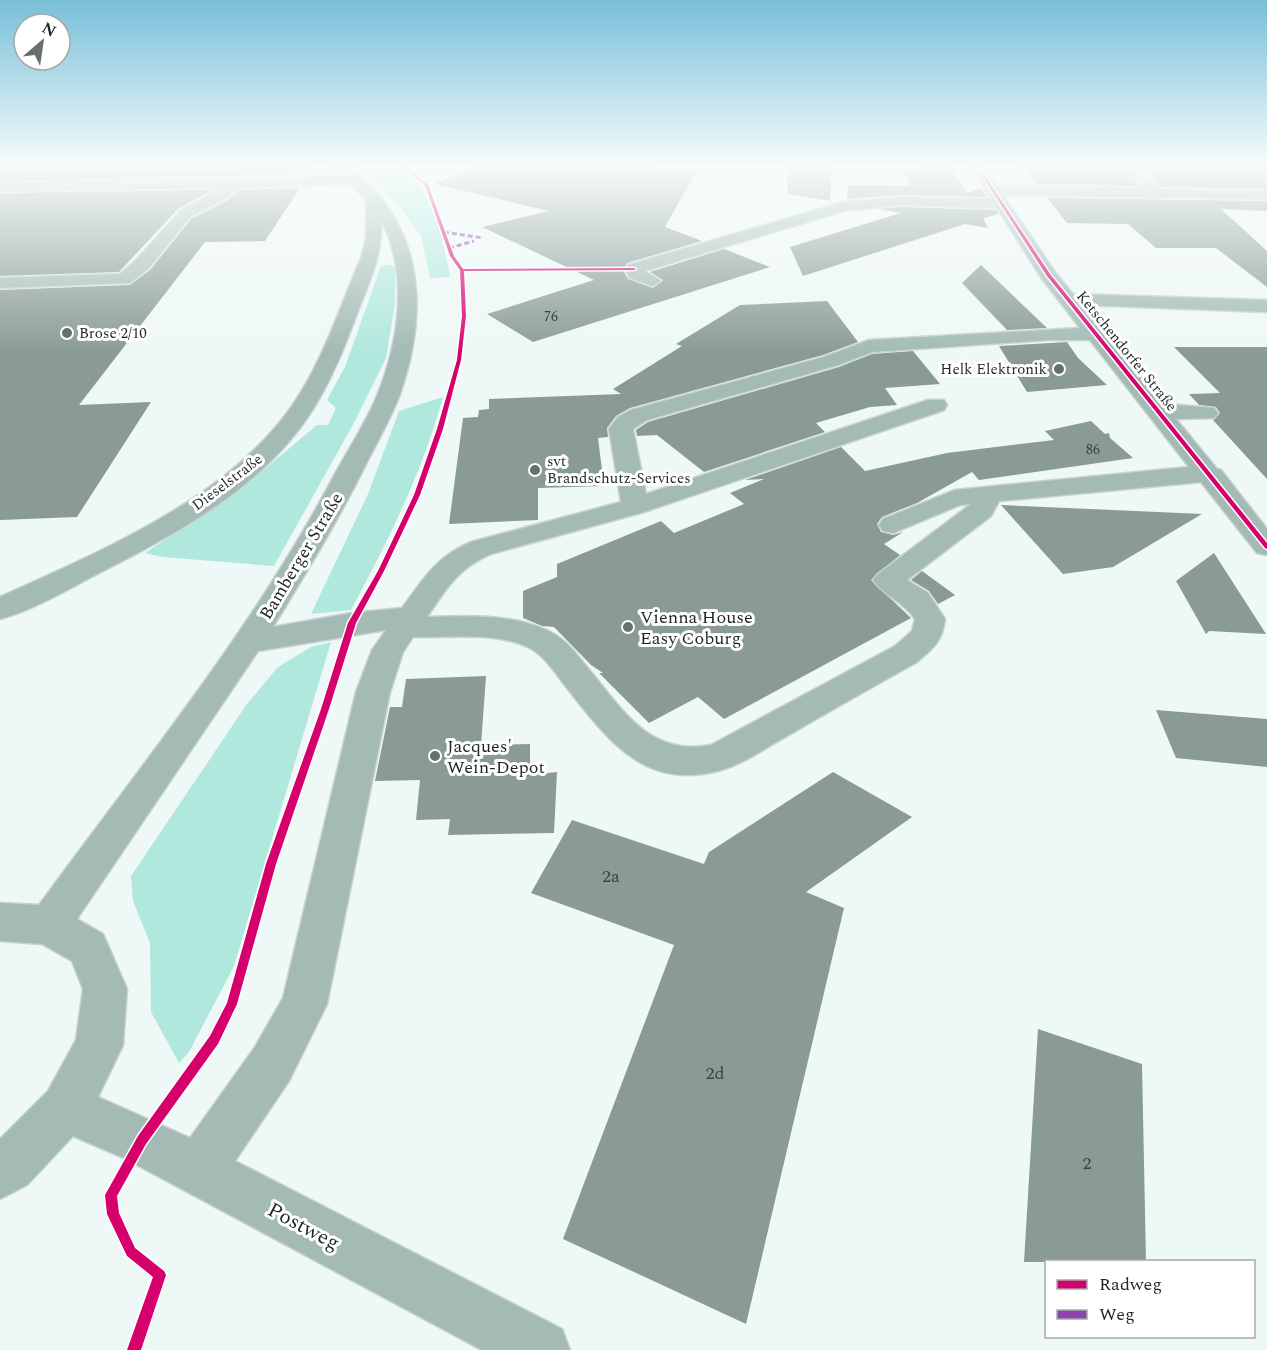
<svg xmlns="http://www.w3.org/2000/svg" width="1267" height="1350" viewBox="0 0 1267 1350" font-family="Spectral,serif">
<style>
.green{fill:#b0e8dd}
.building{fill:#899a97}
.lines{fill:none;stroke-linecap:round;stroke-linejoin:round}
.minor-casing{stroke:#cad2d0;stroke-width:3}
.minor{fill:#a3bab5;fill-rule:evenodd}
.quiet{stroke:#8e44ad;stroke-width:3;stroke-dasharray:5 3;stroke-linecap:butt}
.cycleway-casing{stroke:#fff;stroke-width:3}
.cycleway{fill:#d6006c;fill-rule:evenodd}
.poi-dot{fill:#67706e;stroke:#fff;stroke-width:2}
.labels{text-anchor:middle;stroke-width:6;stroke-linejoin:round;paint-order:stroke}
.far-number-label{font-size:14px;fill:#3a4442}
.far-poi-label{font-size:15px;fill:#1f2725;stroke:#fff;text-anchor:start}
.far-street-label{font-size:15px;fill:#1f2725;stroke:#fff}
.street-label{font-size:18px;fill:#1f2725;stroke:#fff}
.poi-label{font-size:18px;fill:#1f2725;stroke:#fff;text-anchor:start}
.near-number-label{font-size:18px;fill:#3a4442}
.near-street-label{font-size:21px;fill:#1f2725;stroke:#fff}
</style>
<rect width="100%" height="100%" fill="#eef8f6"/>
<!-- green -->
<g class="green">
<path d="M393,165c7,4 18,9 23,15 18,21 30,71 34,97l-20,1 -9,-42 -24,-33 -35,-31 4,-2 -2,-3z"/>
<path d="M388,265l7,1v38l-9,54 -31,63 -81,145 -112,-9 -17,-4 96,-64 76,-64h11l8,-17 -9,-8 18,-33 36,-101z"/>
<path d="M443,397c-21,76 -55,144 -92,213l-40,4 57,-120 31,-83z"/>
<path d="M331,642l-97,324 -45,86 -10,11 -28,-51 -1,-69 -17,-42 -2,-25 116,-172 31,-37 33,-20z"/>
</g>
<!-- building -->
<g class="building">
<path d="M0,165h315l-6,9 -309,7z"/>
<path d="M479,165h137l81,5 -32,57 37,14 -75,22 -4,7 5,9 25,9 10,-8 -13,-8 74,-23 46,18 -237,75 -46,-28 107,-34 -112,-53 67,-16 -115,-27z"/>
<path d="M786,165l46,1 -2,35 -42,-7z"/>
<path d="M920,165h29l18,28 14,-5 6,9 -88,-2 -52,4 1,-14 62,1 -7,-17h17z"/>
<path d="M1021,165h109l8,21 -102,-2z"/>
<path d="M1148,165h119v24l-108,-2 -8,-11z"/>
<path d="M300,188l-35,53 -60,1 -126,163 72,-3 -74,115 -77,3v-230l130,-5 20,-15 41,-51 37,-19 11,-10z"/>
<path d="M213,190l-35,19 -59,63 -119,4v-83z"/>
<path d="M1047,198l220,3v10l-46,-2 46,42v36l-51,-39h-60l-28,-24 -61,-1z"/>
<path d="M899,207l97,3 2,4 -15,4 5,10 -23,-4 -162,52 -13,-29 111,-34 -22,-4z"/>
<path d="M981,265l66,63 -40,2 -45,-47z"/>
<path d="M827,301l31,41 -35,13 -193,53 -14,8 -9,12 1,9 -10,1 6,48 -66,2v32l-89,4 14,-106 15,-1 1,-7 10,-1v-10l132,-5 -8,-5 69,-43 -6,-2 64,-39z"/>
<path d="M1067,342l11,16 29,27 -80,7 -28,-46z"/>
<path d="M1174,347h93v132l-54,-59 7,-7 -4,-6 -17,-2 -10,-11 31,-1z"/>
<path d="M913,351l27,33 -55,4 12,17 -27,2 -54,16 9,9 -121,40 -47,-37 -20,1 -1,-6 12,-8 191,-55 33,-13z"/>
<path d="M1091,421l14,13 4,-1 1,5 23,20 -154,22 -7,-8 -55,31 -35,14 -5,7 4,8 12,3 10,-3 -19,12 16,11 -29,25 40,38 -187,101 -26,-22 -49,26 -50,-50h4l-12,-8 -37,-38 -12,-1 -19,-8v-27l34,-14v-13l104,-43 13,12 70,-29 -14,-11 34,-14 -19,1 96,-33 24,24 82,-18 107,-13 -9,-9z"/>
<path d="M1001,505l201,9 -89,53 -50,7z"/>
<path d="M1214,553l52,81 -57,-3 -3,3 -30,-53z"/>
<path d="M922,571l33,24 -17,9 -9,-13 -18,-11z"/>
<path d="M486,676l-5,69 49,-1v31l27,-3 -3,61 -106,2 2,-16 -34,1 4,-40 -45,1 15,-74h12l4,-28z"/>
<path d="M1156,710l111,9v48l-91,-9z"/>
<path d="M833,772l79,45 -106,75 38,16 -98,416 -183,-85 111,-294 -143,-52 41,-73 132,44 5,-12z"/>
<path d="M1038,1029l104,35 4,198h-122z"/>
</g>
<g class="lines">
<defs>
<path id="minor" d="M323,165c24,-2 46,17 59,34 45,59 41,128 18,195 -9,24 -23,48 -34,70 -28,57 -60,109 -93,163l79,-14 50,-5c22,-30 34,-51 69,-66l150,-40 -12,-73 9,-12 13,-7 193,-53 45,-17 211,-12 -38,-49 -45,-71 -98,-3 -55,6 -199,60 16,10 -9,5 -22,-8 -5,-9 3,-4 215,-63 56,-5 92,2 -22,-34h14l14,21 145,2 -7,-10 -3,-13h14l3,12 9,12 109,2v8l-264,-4 52,77 18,22 194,6v12l-185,-7 82,99 50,4 4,5 -4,5 -38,1 41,50 4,1 46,59v26l-10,-2 -56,-71 -202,19 -8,15 -84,64 21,13 17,26c-3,23 -11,28 -28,43 -43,24 -87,49 -130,74 -22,12 -45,29 -69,35 -74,19 -110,-31 -151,-83 -11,-14 -21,-31 -37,-40 -34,-17 -80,-10 -117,-11l-10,15 -13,40 -63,312 -38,77 -54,80 327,168 8,21h-88l-358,-192 -51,-22 -46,49 -27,14v-60l48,-48 28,-51 7,-51 -11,-28 -30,-17 -42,-3v-38l39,2c103,-141 216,-278 297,-433 14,-25 30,-50 41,-76 22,-54 32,-123 4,-176 2,33 -11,61 -23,91 -12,33 -25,65 -43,95 -47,77 -130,123 -208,163 -34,17 -70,40 -107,50v-22c101,-46 230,-99 294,-194 30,-44 46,-97 67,-145l5,-19v-40l-17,-15 -111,4 -11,10 -37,19 -42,52 -18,14 -130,5v-10l120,-4 15,-13 45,-50 42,-23 -222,3v-8l338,-7zM1047,340h43l99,127 -234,23 -72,29 -4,6 4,6 10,2 67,-28 11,-1 -93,70 -5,6c11,16 31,22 42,39l-3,12 -17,15 -184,99c-62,12 -89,-36 -124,-78 -10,-12 -19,-25 -33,-33 -37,-21 -86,-18 -127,-17 20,-29 30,-48 64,-63l153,-42 300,-102 3,-5 -3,-5h-16l-282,94 -13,-65 14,-9 191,-55 34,-13zM386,630l-14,20 -16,42 -73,306 -28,49 -65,91 -92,-41 25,-52 4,-56 -24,-55 -26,-15 181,-268z"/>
</defs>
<!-- minor casing -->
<use href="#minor" class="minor-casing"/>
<!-- minor -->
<use href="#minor" class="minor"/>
<!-- quiet -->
<g class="quiet">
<path d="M339,169l29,-4"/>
<path d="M444,232l39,6"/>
<path d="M449,248l25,-7"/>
</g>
<defs>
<g id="cycleway">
<path d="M401,165h3l24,20 26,71 9,13 171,-1 2,1 -2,1 -170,1 2,45 -5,44 -18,69 -23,66 -36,76 -28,52 -27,86 -53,155 -39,140 -19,40 -72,100 -29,52 2,17 16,35 29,23 2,4 -25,75h-14l26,-73 -26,-21 -20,-42 -2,-19 33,-59 72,-100 17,-33 39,-139 55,-155 27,-86 30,-52 36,-76 23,-66 20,-69 5,-44 -2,-46 -10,-14 -25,-71z"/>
<path d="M975,165h3l72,109 217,269v6l-2,-1 -218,-272z"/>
</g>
</defs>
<!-- cycleway casing -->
<use href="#cycleway" class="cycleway-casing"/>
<!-- cycleway -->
<use href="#cycleway" class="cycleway"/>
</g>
<!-- sky -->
<linearGradient id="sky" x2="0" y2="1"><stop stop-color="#78bfd8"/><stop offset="0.47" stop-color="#f7fcfb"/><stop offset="1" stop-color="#f7fcfb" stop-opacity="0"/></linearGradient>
<rect width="1267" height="354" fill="url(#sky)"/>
<!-- markers -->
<g class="poi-dot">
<circle cx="67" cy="333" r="6"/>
<circle cx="1059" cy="369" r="6"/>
<circle cx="535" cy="470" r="6"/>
<circle cx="628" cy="627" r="6"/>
<circle cx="435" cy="756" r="6"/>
</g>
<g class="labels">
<!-- far-number labels -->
<g class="far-number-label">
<text x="551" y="321">76</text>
<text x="1093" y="454">86</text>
</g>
<!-- far-poi labels -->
<g class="far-poi-label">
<text x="79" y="338">Brose 2/10</text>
<text x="1047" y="374" text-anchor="end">Helk Elektronik</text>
<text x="547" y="466">svt<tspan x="547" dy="17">Brandschutz-Services</tspan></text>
</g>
<!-- far-street labels -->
<g class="far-street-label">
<text transform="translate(1127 351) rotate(51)" y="5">Ketschendorfer Straße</text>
<text transform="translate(227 482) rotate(-37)" y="5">Dieselstraße</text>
</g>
<!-- street labels -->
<g class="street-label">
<text transform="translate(301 556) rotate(-59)" y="6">Bamberger Straße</text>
</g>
<!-- poi labels -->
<g class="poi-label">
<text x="640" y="623">Vienna House<tspan x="640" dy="21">Easy Coburg</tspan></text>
<text x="447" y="752">Jacques'<tspan x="447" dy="21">Wein-Depot</tspan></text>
</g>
<!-- near-number labels -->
<g class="near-number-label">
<text x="611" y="882">2a</text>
<text x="715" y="1079">2d</text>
<text x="1087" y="1169">2</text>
</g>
<!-- near-street labels -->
<g class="near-street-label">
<text transform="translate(304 1226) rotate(28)" y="7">Postweg</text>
</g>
</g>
<!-- legend -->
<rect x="1045" y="1260" width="210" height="78" fill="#ffffff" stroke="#a5a9a8" stroke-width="1.5"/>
<rect x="1057" y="1280" width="30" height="9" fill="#d6006c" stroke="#a5a9a8" stroke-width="1.5"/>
<text x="1099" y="1290" font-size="18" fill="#1f2725">Radweg</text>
<rect x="1057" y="1310" width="30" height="9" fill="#8e44ad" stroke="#a5a9a8" stroke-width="1.5"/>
<text x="1099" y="1320" font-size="18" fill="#1f2725">Weg</text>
<!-- north arrow -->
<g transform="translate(42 42) rotate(29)"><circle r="28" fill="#ffffff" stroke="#a5a9a8" stroke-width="1.5"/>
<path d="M0-4.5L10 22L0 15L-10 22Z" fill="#67706e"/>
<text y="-9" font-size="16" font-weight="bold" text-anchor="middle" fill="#1f2725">N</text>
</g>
</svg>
